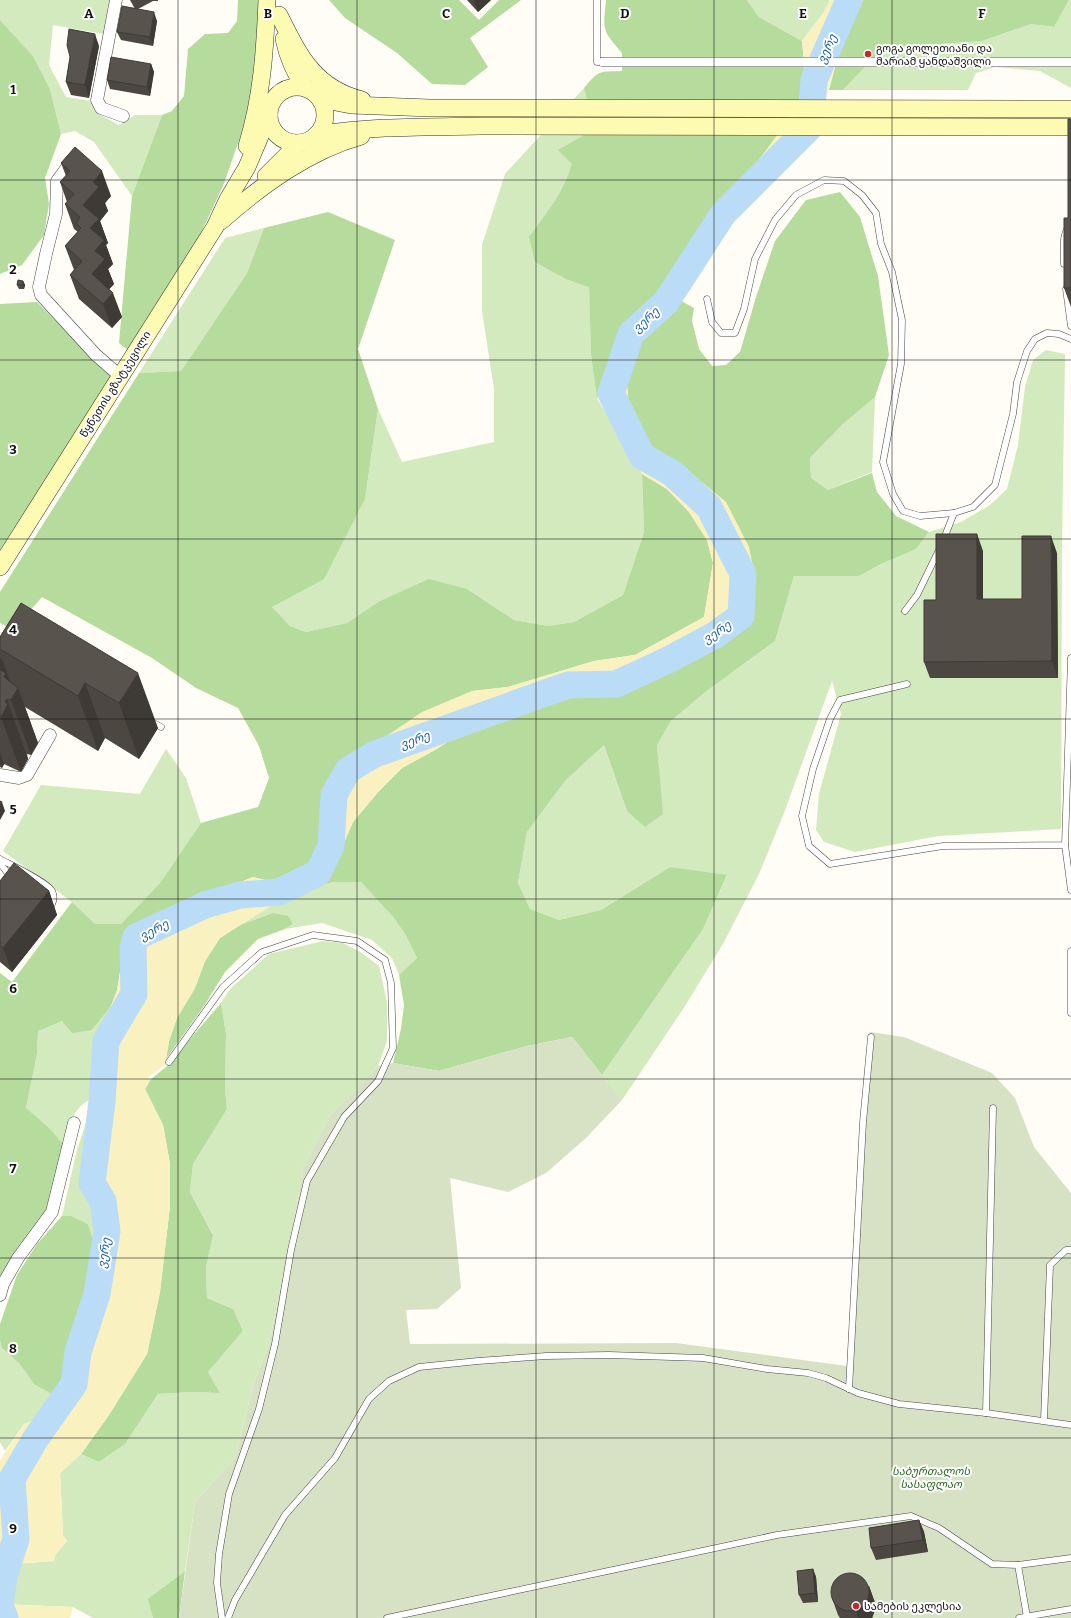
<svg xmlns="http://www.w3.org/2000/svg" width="1071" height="1618" viewBox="0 0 1071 1618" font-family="Bitter,'Noto Sans Georgian',serif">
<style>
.green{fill:#d2eabd}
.forest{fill:#b5db9d}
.sand{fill:#faf1c1}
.cemetery{fill:#d7e2c4}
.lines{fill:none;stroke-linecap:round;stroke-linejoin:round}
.river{stroke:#badcf6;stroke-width:27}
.service-casing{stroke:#444;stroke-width:7}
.pedestrian-casing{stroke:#444;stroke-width:10}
.minor-casing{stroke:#444;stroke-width:13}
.secondary-casing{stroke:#333;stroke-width:18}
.service{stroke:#fff;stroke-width:6}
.pedestrian{stroke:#fff;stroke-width:9}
.minor{stroke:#fff;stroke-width:12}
.secondary{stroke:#fdfab1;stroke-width:17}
.wall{fill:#4d4742}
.shaded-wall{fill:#3e3a36}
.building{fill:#59534d;stroke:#3e3a36}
.grid{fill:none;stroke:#111;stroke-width:1;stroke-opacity:0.55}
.poi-dot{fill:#c02b29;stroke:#fff;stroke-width:1.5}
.labels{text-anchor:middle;stroke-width:4;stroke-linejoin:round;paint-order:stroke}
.poi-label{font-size:11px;fill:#111;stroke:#fff;text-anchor:start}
.street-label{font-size:11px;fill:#111;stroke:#fff}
.park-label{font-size:11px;font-style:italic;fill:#2b6920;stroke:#fff}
.water-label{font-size:12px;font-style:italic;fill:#1a5fa3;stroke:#fff}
.grid-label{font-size:13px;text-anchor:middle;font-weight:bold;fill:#111;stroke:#fff;stroke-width:4;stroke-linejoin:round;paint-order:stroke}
</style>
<rect width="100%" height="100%" fill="#fffdf5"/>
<!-- green -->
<g class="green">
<path d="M0,0h110l-6,34 -51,-9 -4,40 17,32 25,4 8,13 20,11 16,-10h27l-30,81 -38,-54 -19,-11 -14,3 -11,-45 -17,-33 -33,-36z"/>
<path d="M747,0h83l-6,12 -22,29 -43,-24z"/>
<path d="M1069,0h2v88l-31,-17 -45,-4 -19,6 -8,17h-125l40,-42 99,-7 49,-17 23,3z"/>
<path d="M584,88l4,17 -5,31 -16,44 -16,28 17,72 21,6 2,69 6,44 36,53 9,22 2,58 -21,63 -49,27 -26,4 -34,-6 -47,-31 -89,13 -31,21 -41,9 -16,-6 -18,-19 52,-29 41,-79 13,-90 24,53 92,-20v-53l-12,-78v-66l23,-71z"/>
<path d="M264,228l-17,45 -66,98 -42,2 86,-135z"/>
<path d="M1046,350l19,4 -3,187 -1,288 -123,7 -83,16 -31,-10 -8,-12 3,-36 22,-80 -9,-33 -48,132 -25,61 -35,68 -39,64 -63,94 -20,-25 101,-146 24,-53 -57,-9 -69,43 -42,10 -29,-11 -12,-26 9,-51 38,-51 39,-36 23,66 32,-43 -2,-23 14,-24 33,-28 71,-52 19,-65h65l22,-12 35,-15 13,-17 32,-10 29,-17 17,-16 11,-44 7,-58 8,-27z"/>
<path d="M875,397l-3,75 -44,18 -17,-11 -1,-21 33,-34z"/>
<path d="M166,749l20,29 15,45 -41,60 -39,41h-26l-23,-22 -69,-51 38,-66 99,9z"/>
<path d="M334,882h27l33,36 11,16 12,24 -18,17 -7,-17 -20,-18 -50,-17 -37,6 8,-5 -20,-11 -33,12 43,-27 23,-9z"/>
<path d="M323,941l20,2 19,10 17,13 8,36v39l-9,25 -48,49 -27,53 -10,59 -24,117 -15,38 -19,76 -40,44 -10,69 -36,28 4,19h-60l-20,-11 -73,-3v-39l54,-4 1,-6 12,-14 -4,-6 -3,-62 21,-19 18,8 26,-18 33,-50 35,-2 27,1 -12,-21 35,-41 -10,-22 -26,-11 -1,-31 7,-33 -23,-42 3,-28 34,-55 -2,-19 1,-56 -5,-31 9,-14 39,-35z"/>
<path d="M111,1006l-12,32 -5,59c-23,12 -23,25 -30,48l-38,-37 11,-54 1,-24 24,-9 30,9z"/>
<path d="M95,1112l-10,75 8,13 7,19 -1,41 -11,-36 -17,-8h-9l15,-66 12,-36z"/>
<path d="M0,1341l2,7 17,15 15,21h32l-13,20 -7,12 -22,8 -19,27 -5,-9z"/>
</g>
<!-- forest -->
<g class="forest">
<path d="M238,0h21v52l-9,57 -27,77 -23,49 -71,116 -10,-8 13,-147 30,-81 10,-4 12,-15 4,-47 17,-15 23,-1 9,-12z"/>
<path d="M329,0h130l20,20 20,-20h22l-51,38 18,29 -23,18 -33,-1 -35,-31 -52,-35z"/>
<path d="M606,0h141l12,17 43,24 4,43 -7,20 -31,44 -49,63 -61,84 -39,47 -22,57 -6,-44 -2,-68 -21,-7 -33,-18 -6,-25c17,-23 35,-45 43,-73l-14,-14 25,-14 5,-31 -4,-17c16,-19 15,-16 38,-17v-18c-20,-23 -19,-22 -16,-53z"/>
<path d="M863,0h206l-15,27 -23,-3 -49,17 -99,7 -40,42h-14l13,-49z"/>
<path d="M0,17v3l33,36 17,33 11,45 -16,44 4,26 -5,31 -22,30 -22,9z"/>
<path d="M840,192l20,25 18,59 11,79 -14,42 -32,27 -33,34 1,20 17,12 44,-17 5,19 19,24 33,16 -13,17 -35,15 -22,12h-65l-19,65 -71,52 -33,28 -14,24 6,69 -18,13 -18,-16 -23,-66 -39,36 -38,51 -9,51 12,26 29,11 42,-10 69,-43 57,8 -24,54 -101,146 -30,-38 -45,9 -88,25 -46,-8 8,-34 3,-24 -5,-30 18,-17 -12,-24 -11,-16 -33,-36h-27l-21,5 23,-26 17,-39 26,-31 23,-23 33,-18 26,-17 38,-18 96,-26 22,-1 101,-49 26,-15 10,-53 -85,-110 -23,-17 -16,-27 -3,-32 11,-44 20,-20 18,-23 18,10 -2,13 7,28 13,17 14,-1 14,-13 16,-55 19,-56 31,-41z"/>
<path d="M328,212l67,28 -37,109 20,60 -13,90 -41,80 -52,28 18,19 16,6 41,-9 31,-21 51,-23 38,10 47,31 34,6 26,-4 49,-27 21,-63 -2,-58 25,15 22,23 18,28 6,23 -9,54 -69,38 -41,6 -86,26 -36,4 -143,131 -4,24 -16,22 -36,14 -20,-5 -121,50 -12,45 -3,19 -6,15 -19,24 -20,3 -10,-12 -24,10 -1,23 -11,54 22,19 16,18 -16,67 -48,72v-311l12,9 60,-80 23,22h26l39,-41 41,-60 57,-16 11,-29 -10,-32 -21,-38 -42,-20 -44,-30 -110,-61 -29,33 -13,-7v-31l139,-219 42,-2 66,-98 17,-45z"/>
<path d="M37,302l77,77 -114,179v-254z"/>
<path d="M273,913l15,3 5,8 -8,5 -27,10 -33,33 -21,34 -38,53 3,-18 8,-23 18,-30 10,-27 15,-23 20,-13z"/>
<path d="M221,1003l5,31 -1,56 2,19 -34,55 -3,28 23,43 -7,32 1,31 26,11 10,22 -35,41 12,21 -27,-1 -35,2 -33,50 -26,18 -18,-8 28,-39 38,-61 13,-63 10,-85v-42l-7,-39 -18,-36 6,-10 15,-12z"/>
<path d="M62,1216h9l17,8 11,36 -7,24 -25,63 -1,37 -10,12 -22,-12 -15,-21 -17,-15 -2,-7v-17l17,-49 20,-31z"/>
<path d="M185,1571l-6,47h-26l-5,-19z"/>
</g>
<!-- sand -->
<g class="sand">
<path d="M830,0h33l-21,41 -24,87 -88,87 -54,83 -18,23 -20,20 -11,44 3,32 16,27 23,17 34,22 23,19 23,45 5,24 -10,53 -68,41 -59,23 -22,1 -96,26 -38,18 -26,17 -33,18 -23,23 -26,31 -17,39 -23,26 -30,11 -63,40 -15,23 -10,27 -18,30 -8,23 -3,18 3,3 -22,16 4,1 -6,10 18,36 7,39v42l-10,87 -13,61 -38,61 -28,39 -21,19 3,62 4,6 -12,14 -1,6 -54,4v-105l24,-36 22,-8 7,-12 13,-20 1,-37 25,-63 7,-24 1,-41 -7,-19 -8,-13 10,-75 -1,-8 2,-35 3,-31 18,-48 3,-18v-27l12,-18 121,-50 20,5 36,-14 16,-22 7,-54 10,-26 80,-54 50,-21 36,-4 86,-26 41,-6 69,-38 9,-54 -6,-23 -18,-28 -22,-23 -25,-15 -9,-22 -36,-53 22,-57 39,-47 61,-84 49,-63 31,-44 7,-20 -4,-43 22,-29z"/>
<path d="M0,1604l73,3 -3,11h-70z"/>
</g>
<!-- cemetery -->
<path class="cemetery" d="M870,1032l34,5 88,36 23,25 19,49 37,46v425h-892l16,-116 40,-44 19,-76 15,-38 24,-117 10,-59 27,-53 48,-49 15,-3 46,8 88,-25 45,-9 50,63 -36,38 -40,35 -38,19 -58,-14 11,110 -24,21 -31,1 4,34 266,-1 171,23 13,-238z"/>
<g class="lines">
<!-- river -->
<path class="river" d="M5,1618l-5,-12 4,-30 12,-37 -4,-60 24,-41 38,-54 4,-32 19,-58 10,-63 -4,-30 -11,-18 10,-82 4,-60 28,-47 -1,-46 3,-11 69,-32 35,-10 39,-3 39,-19 13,-27 3,-51 14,-25 27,-16 193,-69 48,-1 52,-24 47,-25 26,-19 2,-42 -34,-67 -37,-34 -30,-17 -31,-63 20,-59 35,-32 57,-88 87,-87 4,-47 35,-80"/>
<defs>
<g id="service">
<path d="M597,0v62h6"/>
<path d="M1064,264c0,-13 -3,-31 7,-40"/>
<path d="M1066,289l5,37"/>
<path d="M707,299l5,23 9,11h14l9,-24 11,-50 20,-39 21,-25 28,-15 20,1 18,14 14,18 5,31 11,28 10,48 -1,44 -18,98 10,32 10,17 17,5 34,-3"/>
<path d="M943,541l11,-28 19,-6 22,-22 18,-71 4,-32 10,-31 8,-12 12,-6 12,1 12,5"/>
<path d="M905,611l12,-16 22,-45"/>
<path d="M907,684l-67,16 -10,19 -17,50 -11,47 7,30 21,18 113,-18 122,-1 6,-187"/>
<path d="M150,721l11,6"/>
<path d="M1065,845l6,45"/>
<path d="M0,859c11,6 47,23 52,32 2,4 2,9 0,13"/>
<path d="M0,863l12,16"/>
<path d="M1071,951v62"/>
<path d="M169,1062l54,-75 39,-35 51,-17 44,6 28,19 6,23 2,65 -15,33 -34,36 -37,64 -16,69 -16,94 -16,65 -30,85 -10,60 -2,29 5,35"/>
<path d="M849,1389l14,-267 8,-85"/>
<path d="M986,1413l7,-305"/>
<path d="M1044,1420l6,-155 16,-15h5"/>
<path d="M1018,1565l9,52"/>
<path d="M228,1618l7,-18 50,-85 50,-57 34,-59 20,-18 30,-14 59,-6 68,-5 63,-1 94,3 64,11 41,4 18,5 32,15 41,11 87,9 85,12"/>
<path d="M387,1618l390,-83 134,-19 28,12 53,36 26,1 53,-7"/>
<path d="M1019,1618l52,-9"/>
</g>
<path id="pedestrian" d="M603,62h468"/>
<g id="minor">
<path d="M116,0l-19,100 4,8 22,8"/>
<path d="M73,159l-16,22 -1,33 -10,40 -7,33 2,8 55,60 24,21"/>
<path d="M0,775l19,3 8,-3 23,-40"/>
<path d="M0,1295l3,-11 15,-26 34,-46 22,-89"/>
</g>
<g id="secondary">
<path d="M279,15c20,40 35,73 83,85"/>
<path d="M284,39c4,19 10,33 21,49"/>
<circle cx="297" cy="115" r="28"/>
<path d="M320,99l31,6 79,3 641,1"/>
<path d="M316,135c55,-9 110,-8 165,-9l590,1"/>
<path d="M247,146c15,-48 18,-96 20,-146"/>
<path d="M266,176l33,-33"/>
<path d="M221,221c41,-36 87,-70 140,-85"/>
<path d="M0,567l215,-340 13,-28 19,-32 22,-52"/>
</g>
</defs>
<!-- service casing -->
<use href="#service" class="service-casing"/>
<!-- pedestrian casing -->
<use href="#pedestrian" class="pedestrian-casing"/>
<!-- minor casing -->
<use href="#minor" class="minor-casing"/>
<!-- secondary casing -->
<use href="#secondary" class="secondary-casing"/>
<!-- service -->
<use href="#service" class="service"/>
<!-- pedestrian -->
<use href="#pedestrian" class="pedestrian"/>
<!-- minor -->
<use href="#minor" class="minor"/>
<!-- secondary -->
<use href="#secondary" class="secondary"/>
</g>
<!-- wall -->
<g class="wall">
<path d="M130,0h28v1h-5l-15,8 19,12 -4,25 -32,-6 -4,-8 18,-23z"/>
<path d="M467,0h24l-13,12z"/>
<path d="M99,46l-10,52 -18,-3 -5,-13 4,-25z"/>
<path d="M151,64l3,8 -4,24 -40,-7 -3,-9z"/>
<path d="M1071,119v188l-7,-19 4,-70z"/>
<path d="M61,163l50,33 -6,7 3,8 -8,10 8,22 -2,2 7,19 -5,5 6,15 -5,5 13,28 -10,11 -33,-29 -9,-24 4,-5 -9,-24 13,-14 -4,-3 -9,-25 2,-2 -7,-20 6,-6z"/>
<path d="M23,281l2,4 -1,4h-5l-2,-4z"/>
<path d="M983,551v48h39l35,-46 1,125h-128l-6,-16 12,-62z"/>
<path d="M21,603l137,125 -19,31 -34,-21 -7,13 -73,-44 13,36 -7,12 -4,-1 1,5 -7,13 -17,-8 -2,4 -2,-1v-130z"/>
<path d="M0,881l49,10 8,24 -45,57 -12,-10z"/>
<path d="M919,1520l5,12 4,20 -52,8 -5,-12z"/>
<path d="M813,1569l3,8 2,25 -15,1 -4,-8z"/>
<path d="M869,1586l6,17v7l-3,8h-32l-2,-3 -6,-17z"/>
</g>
<!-- shaded-wall -->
<g class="shaded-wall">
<path d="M474,0h17l-13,12z"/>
<path d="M154,12l3,9 -4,25 -3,-9z"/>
<path d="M95,34l4,12 -10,52 -4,-13z"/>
<path d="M151,64l3,8 -4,24 -3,-9z"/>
<path d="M102,171l9,25 -6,7 3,8 -8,10 8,22 -2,2 7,19 -5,5 6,15 -13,14 -9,-24 3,-23 -5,-23 -7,-23 10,-23z"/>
<path d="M23,281l2,4 -1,4 -1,-4z"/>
<path d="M113,293l9,24 -10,11 -9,-24z"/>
<path d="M977,534l6,17v64l-6,-16z"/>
<path d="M1051,536l6,17 1,125 -6,-17z"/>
<path d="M1,657l14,37 3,-6 20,55 -7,12 -20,-55 -11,-20v-21z"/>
<path d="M138,673l20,55 -19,31 -20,-56z"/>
<path d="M85,683l20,55 -7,13 -20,-55z"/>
<path d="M7,699l21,60 -7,13 -20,-55 4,-15z"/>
<path d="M0,752l4,12 -2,4 -2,-5z"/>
<path d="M2,802l3,9 -5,9v-14z"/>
<path d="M49,891l8,24 -45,57 -9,-24z"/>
<path d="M919,1520l5,12 4,20 -5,-12z"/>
<path d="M813,1569l3,8 2,25 -3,-9z"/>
<path d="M869,1586l6,17v7l-3,8h-14l-2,-8z"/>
</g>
<!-- building -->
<g class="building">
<path d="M122,6l32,6 -4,25 -33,-5z"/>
<path d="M69,29l26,5 -10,51 -19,-3 4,-25 -3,-12z"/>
<path d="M111,57l40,7 -4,23 -40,-7z"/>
<path d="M1068,119h3v169h-7v-70h4z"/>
<path d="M75,147l27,24 -9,11 6,5 -16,18 16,14 -9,9 14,12 -9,11 10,8 -13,15 21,19 -10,11 -33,-29 12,-14 -17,-15 16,-18 -5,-5 4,-6 -15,-13 9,-10 -14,-12 10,-11 -9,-8z"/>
<path d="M18,280l5,1v4h-6z"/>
<path d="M936,534h41v65h45v-63h29l1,125 -128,1v-62h12z"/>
<path d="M21,603l117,70 -19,30 -34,-20 -7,13 -78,-47v-12z"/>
<path d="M0,670l6,3 -2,4 14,11 -7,12 -4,-1 -2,3 3,2 -7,13h-1z"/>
<path d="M0,801l2,1 -2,4z"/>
<path d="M14,863l35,28 -46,57 -3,-3v-64z"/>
<path d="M919,1520l4,20 -52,8 -2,-20z"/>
<path d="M813,1569l2,24 -16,2 -2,-24z"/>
<circle cx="850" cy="1592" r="19"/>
</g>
<!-- grid -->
<path class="grid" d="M178,0v1618M357,0v1618M536,0v1618M714,0v1618M892,0v1618M0,180h1071M0,360h1071M0,539h1071M0,719h1071M0,899h1071M0,1079h1071M0,1258h1071M0,1438h1071"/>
<!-- markers -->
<g class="poi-dot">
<circle cx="868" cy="54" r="4"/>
<circle cx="856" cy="1606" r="4"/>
</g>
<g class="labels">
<!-- poi labels -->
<g class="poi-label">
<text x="876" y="52">გოგა გოლეთიანი და<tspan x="876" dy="13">მარიამ ყანდაშვილი</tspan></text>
<text x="864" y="1610">სამების ეკლესია</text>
</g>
<!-- street labels -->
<g class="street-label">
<text transform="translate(115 384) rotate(-58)" y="4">წყნეთის გზატკეცილი</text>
</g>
<!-- park labels -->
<g class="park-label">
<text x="931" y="1475">საბურთალოს<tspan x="931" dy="13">სასაფლაო</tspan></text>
</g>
<!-- water labels -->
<g class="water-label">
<text transform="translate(827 49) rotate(-66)" y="4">ვერე</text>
<text transform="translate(646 320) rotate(-43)" y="4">ვერე</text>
<text transform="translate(717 632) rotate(-33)" y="4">ვერე</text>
<text transform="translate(415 740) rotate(-20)" y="4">ვერე</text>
<text transform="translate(154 930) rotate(-28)" y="4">ვერე</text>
<text transform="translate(104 1253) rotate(-81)" y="4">ვერე</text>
</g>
</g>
<g class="grid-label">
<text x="89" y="18">A</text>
<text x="268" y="18">B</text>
<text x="446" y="18">C</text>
<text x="625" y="18">D</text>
<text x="803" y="18">E</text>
<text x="982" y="18">F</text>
<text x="13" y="94">1</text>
<text x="13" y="274">2</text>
<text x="13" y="454">3</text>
<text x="13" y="634">4</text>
<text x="13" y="814">5</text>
<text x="13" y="993">6</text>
<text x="13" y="1173">7</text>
<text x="13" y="1353">8</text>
<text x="13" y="1533">9</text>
</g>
</svg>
